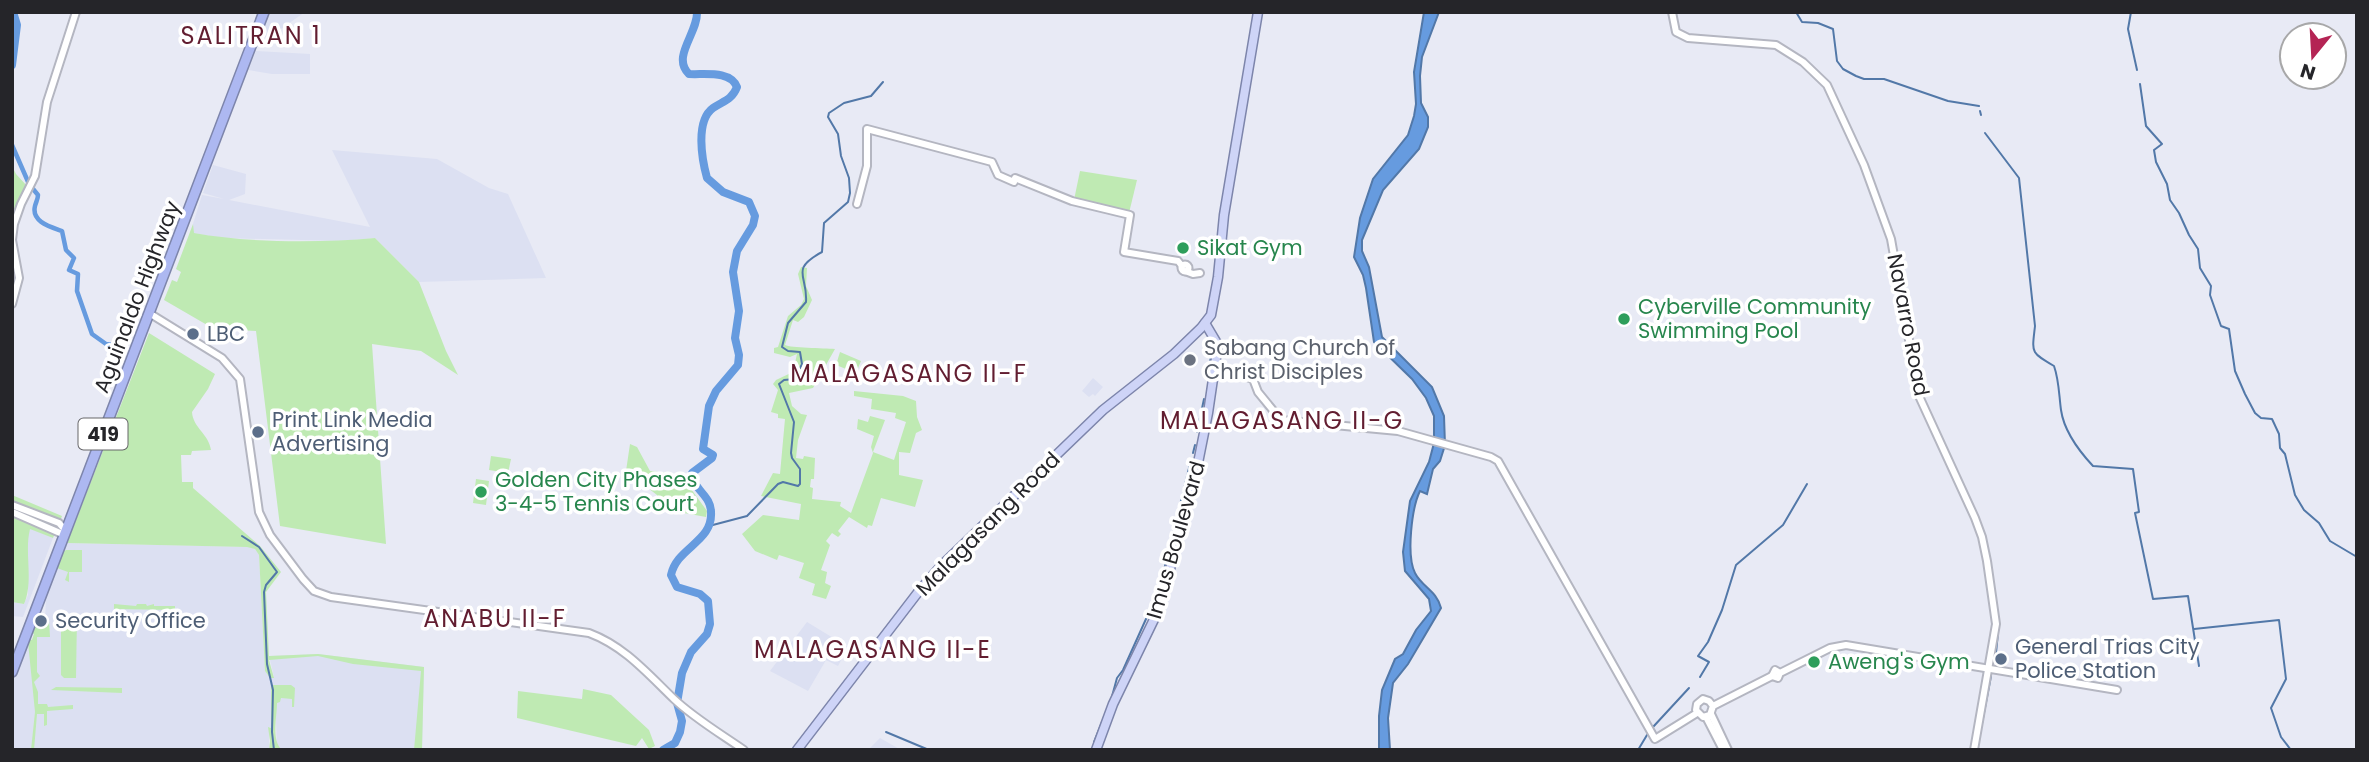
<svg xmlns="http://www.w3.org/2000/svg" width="2369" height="762" viewBox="0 0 2369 762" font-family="Poppins,sans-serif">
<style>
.built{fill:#dce0f2}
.green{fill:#bfeab3}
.water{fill:#669bdf;stroke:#5278a8;stroke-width:2}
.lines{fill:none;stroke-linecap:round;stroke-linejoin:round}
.stream{stroke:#5278a8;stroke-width:2}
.canal{stroke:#669bdf;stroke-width:4.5}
.river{stroke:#669bdf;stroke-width:8}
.minor-casing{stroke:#b4b6c1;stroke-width:10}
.major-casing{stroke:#7d85ab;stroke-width:11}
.highway-casing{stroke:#7d85ab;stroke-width:12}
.minor{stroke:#fff;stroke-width:6}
.major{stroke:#ced4f7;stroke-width:8}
.highway{stroke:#adb8f1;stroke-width:9}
.leisure-dot{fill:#2e9e5b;stroke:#fff;stroke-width:2.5}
.service-dot{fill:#5c6f8a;stroke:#fff;stroke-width:2.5}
.worship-dot{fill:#6b7280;stroke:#fff;stroke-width:2.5}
.labels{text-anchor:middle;stroke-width:7;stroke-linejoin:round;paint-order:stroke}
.shield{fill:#fff;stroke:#666669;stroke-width:2}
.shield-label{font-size:19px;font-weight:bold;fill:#252529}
.leisure-label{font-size:21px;fill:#27864d;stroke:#fff;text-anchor:start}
.street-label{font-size:21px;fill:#252529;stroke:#fff}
.service-label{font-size:21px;fill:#4e5e75;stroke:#fff;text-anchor:start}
.worship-label{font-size:21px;fill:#5b616d;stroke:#fff;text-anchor:start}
.quarter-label{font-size:24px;letter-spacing:2px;fill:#621d30;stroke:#fff}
</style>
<rect width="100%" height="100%" fill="#e8eaf5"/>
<!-- built -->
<g class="built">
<path d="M270,12h35l-37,26 -7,-2z"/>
<path d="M256,51l54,3v20h-38l-24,-4z"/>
<path d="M332,150l105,9 52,29 19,6 38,84 -127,4 -44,-44 -34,3 -120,-3 -28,-5v-9l9,-29 22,4 -21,-6 10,-28 33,9 -1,20 -16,6 141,27z"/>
<path d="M1093,378l10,9 -8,9 -2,-2 -4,3 -7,-6z"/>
<path d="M30,528l23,10 -30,79 -11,-1v-14l12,2 4,-9 -2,-53z"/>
<path d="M67,543l183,4 5,2 4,6 6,116 5,7 4,-1 -5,-21 49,-2 106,13 -2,83h-145l-2,-58 -4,-7v44l-2,-2v23h-257v-66l17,-45 3,1 2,-6 -3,-1 5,-10h9l1,-26z"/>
<path d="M807,622l41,25 -10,19 -12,-6 -18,31 -38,-20z"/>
<path d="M880,738l21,12h-33z"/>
</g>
<!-- green -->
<g class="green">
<path d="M12,166l4,8 11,12 -15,38z"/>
<path d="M1080,171l57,9 -8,33 -55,-13z"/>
<path d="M193,224l1,9c55,10 125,10 181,5l44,44 27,69 12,24 -37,-24 -49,-7 14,200 -106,-18 -24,-195 -42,-2 -50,-29 8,-20 5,2 4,-10 -5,-3z"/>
<path d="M801,267l6,1 -1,18 6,14 -8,17 -6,5 -5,-2 -8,25c6,3 38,3 50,4l-22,39 -24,5 3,13 9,8 6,1 -9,25 -2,18 7,1 1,-3 11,2 -1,21h-3l-1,8 3,1 -1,11 29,3 -1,4 11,7 22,-60 -2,-6 3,-11 -17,-7 1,-10 10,3 2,-6 15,4 -12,32 21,8 12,-38 -11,-4 1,-5 -25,-4 1,-10 -18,-3v-5l49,5 13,5 1,16 5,13 -6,3 -6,20 -11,-1v23l24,5 -8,27 -34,-9 -9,28 -4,-1 -1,3 -18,-11 -11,14 3,3 -3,3 -6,-4 -6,8 4,4 -9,25 6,2 -2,11 6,3 -5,13 -14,-4 3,-11 -16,-6 5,-15 -25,-8 -2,5 -22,-9 -13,-17 21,-19 36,5 2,-16 -40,-8 12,-23 7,1 5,-55 -7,-1v-4l-7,-2 7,-22 -5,-6 3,-4 17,-8 4,-18 -7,3 -16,-4v-5l4,-1 10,-31 13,-11 3,-6 -6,-25z"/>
<path d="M149,333l66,41 -7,15 -16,23c1,16 17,22 19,38l-19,1 -1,4h-10l1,27h11v6l67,58 21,26 -15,20 3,64 49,-2 106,13 -2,83h-8l7,-79 -68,-7 -35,-8 -49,4 5,18h-4l-5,-7 -6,-116 -4,-6 -8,-2 -180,-4z"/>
<path d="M840,352l21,9 -5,12 -20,-8z"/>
<path d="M630,444l7,3 13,24 31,4 26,36 -1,6 -49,-9v-13l-31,-24z"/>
<path d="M491,456l20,3 -3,14 -19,-3z"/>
<path d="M476,479l13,2 -3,24 -13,-2z"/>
<path d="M12,495l50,21 -9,22 -23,-9c-6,24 4,51 -6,75l-12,-2z"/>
<path d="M66,550h16v22h-13v10l-4,-2 3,-8 -11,-4 -2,3 8,-19z"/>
<path d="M114,604l22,2 1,-2h9l1,2 7,-2v2h21v4l-61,-1z"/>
<path d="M64,617h13l-1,61h-12l-3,-3v-55z"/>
<path d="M45,620h4l1,17h-13v35l3,4 -6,6 4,10v12h9l1,3 25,-2v4l-26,2v14l-3,1v-12h-7l-3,36h-3l4,-38 -7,-70 1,-3 3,1 2,-6 -3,-1 5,-10h9z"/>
<path d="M271,685h20l4,3 -1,19h-2v-8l-11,-1 -1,4 -3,1c0,14 -6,37 5,47h-13l1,-9 -2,-14 3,1z"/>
<path d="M56,687l66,1v5l-71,-3z"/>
<path d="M583,689l28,6 38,35 6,16 -6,3 -7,-11 -6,8 -119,-28 1,-27 64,8z"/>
</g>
<!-- water -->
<path class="water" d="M1424,12h15l-17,45 -2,19 1,27 7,14v10l-9,22 -36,41 -21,50v11l7,16 13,70 50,50 12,29 1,29 -5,16 -7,8 -6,25 -7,-3c-8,16 -14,64 -5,82 7,14 22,18 26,35l-33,56 -15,19 -5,35 2,32h-11v-34l3,-26 13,-31 8,-5 13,-24 15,-19 -2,-12 -24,-28 -2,-19 7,-51 19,-39 5,-19v-27l-8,-18 -14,-19 -38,-37 -8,-54 -3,-13 -9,-18 6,-39 13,-39 35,-44 6,-19 2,-12 -2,-32z"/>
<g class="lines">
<!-- stream -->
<g class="stream">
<path d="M1796,12l6,10 16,1 15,6 4,32 6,8 13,7 8,3h20l64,22 31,5"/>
<path d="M2131,12l-3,17 9,41"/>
<path d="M2140,84l6,42 16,18 -8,6 2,12 11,22 3,16 9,13 10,22 9,14 2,19 11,18 -1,9 11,31 8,3 6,42 10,23 10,19 6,5 11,1 7,15 1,14 5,6 10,41 9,15 15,13 11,18 27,16"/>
<path d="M1980,111l1,4"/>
<path d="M1985,133l34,45 16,148c-3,27 -5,26 19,40 5,14 5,29 7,44 3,21 18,41 32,56l40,3 6,43 -4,1 18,86 35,-3 11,70"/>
<path d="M1208,377l5,-35"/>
<path d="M1197,432l7,-33"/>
<path d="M1193,453l2,-8"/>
<path d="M709,526l38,-10 31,-32 5,-2 15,4 2,-2v-15l-8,-11 -1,-5 3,-31 -15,-38 5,-4 11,-1 7,-15 -2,-12 -12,-1 -6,-4 6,-24 18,-21c2,-27 -17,-32 16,-50l2,-29 24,-21 2,-9 -1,-15 -8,-22 -3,-22 -10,-17 1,-4 15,-10 27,-7 12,-14"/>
<path d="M242,536l17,11 18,25 -11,13 -2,7 3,72 6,26 -1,42 2,18"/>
<path d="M1168,554l23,-94"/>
<path d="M1994,591l3,19"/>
<path d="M2194,629l85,-9 7,59 -15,29 10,29 10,13"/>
<path d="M1996,653l2,-20"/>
<path d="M1700,677l9,-15 -11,-6 10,-14 14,-32 14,-45 47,-40 24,-41"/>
<path d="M1111,700l6,-22 6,-8 32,-71 13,-43"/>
<path d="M1653,727l36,-39"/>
<path d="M886,732l43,18"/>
<path d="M1979,739l12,-63"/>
<path d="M1094,742l8,-20"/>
<path d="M1638,750l9,-15"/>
</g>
<!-- canal -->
<path class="canal" d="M12,145l17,39 9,11c0,4 -2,7 -3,11 -4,16 16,21 27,25l4,19 8,8 -5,12 9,4 -1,17 15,43 14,10 19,3"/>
<!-- river -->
<g class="river">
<path d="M12,65l5,-40 -4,-13"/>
<path d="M663,750l12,-7 5,-11 2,-11 -5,-18 5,-30 9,-21 16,-18 3,-10 -2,-23 -8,-7 -23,-7 -6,-12c6,-28 42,-33 40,-63 0,-17 -18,-22 -19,-39l20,-15 1,-3 -10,-6 6,-43 7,-15 22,-26 1,-10 -4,-17 4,-27 -6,-39 4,-21 16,-26 2,-9 -6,-14 -26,-10 -16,-14c-5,-18 -12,-57 6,-70 10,-7 19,-8 24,-21 -7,-17 -33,-12 -48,-13 -18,-17 9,-41 8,-62"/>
</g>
<defs>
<g id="minor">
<path d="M1672,12l4,20 12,6 88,7 27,17 24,23 37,80 27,74 28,157 56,122 7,19 5,24 9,63 -22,126"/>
<path d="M1015,178l57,23 58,14 -6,37 54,9 4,5"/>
<path d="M857,204l10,-38v-37l125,33 6,13 16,7"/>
<circle cx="1185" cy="268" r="3.5"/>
<path d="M1185,271l8,3 7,-1"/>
<path d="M12,304l7,-26 -7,-38 2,-16 7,-20 14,-28 12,-74 29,-90"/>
<path d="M149,313l73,45 18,21 19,133 11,23 33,44 11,12 17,6 258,36c35,13 58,40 85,66 20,19 47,35 70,51"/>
<path d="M1214,366l39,13 5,13 23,28 117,11 93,26 7,4 157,278 42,-26"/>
<path d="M12,505l47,18 7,8 -6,2 -48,-21"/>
<path d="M1780,673l-5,-3 -3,6 6,2 2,-5 50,-25 16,-3 271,45"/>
<path d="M1713,706l-4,-5 -6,-2 -6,5 -1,6 7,7 7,-2 3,-9 59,-30"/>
<path d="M1711,714l17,36"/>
<path d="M1706,717l17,33"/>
</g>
<g id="major">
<path d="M797,750l122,-159 21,-24 163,-157 71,-56 27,-26 10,-13 7,-38 6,-62 34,-203"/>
<path d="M1096,750l17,-46 46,-95 36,-131 13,-65 10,-68 -13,-22"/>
</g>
<path id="highway" d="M12,672l252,-660"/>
</defs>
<!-- minor casing -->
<use href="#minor" class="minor-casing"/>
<!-- major casing -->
<use href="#major" class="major-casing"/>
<!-- highway casing -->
<use href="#highway" class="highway-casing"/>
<!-- minor -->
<use href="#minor" class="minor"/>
<!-- major -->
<use href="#major" class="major"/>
<!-- highway -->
<use href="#highway" class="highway"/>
</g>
<!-- markers -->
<g class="leisure-dot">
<circle cx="1183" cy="248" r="7"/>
<circle cx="1624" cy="319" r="7"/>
<circle cx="481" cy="492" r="7"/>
<circle cx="1814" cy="662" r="7"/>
</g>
<g class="service-dot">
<circle cx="193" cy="334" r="7"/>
<circle cx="258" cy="432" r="7"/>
<circle cx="41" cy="621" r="7"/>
<circle cx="2001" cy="659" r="7"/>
</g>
<circle class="worship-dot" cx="1190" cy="360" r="7"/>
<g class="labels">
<!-- shield labels -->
<rect class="shield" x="78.5" y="418.5" width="49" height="31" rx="5"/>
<g class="shield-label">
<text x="103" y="441">419</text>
</g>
<!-- leisure labels -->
<g class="leisure-label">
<text x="1197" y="255">Sikat Gym</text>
<text x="1638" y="314">Cyberville Community<tspan x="1638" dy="24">Swimming Pool</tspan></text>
<text x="495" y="487">Golden City Phases<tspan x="495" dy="24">3-4-5 Tennis Court</tspan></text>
<text x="1828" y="669">Aweng's Gym</text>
</g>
<!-- street labels -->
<g class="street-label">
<text transform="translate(137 297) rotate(-69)" y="7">Aguinaldo Highway</text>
<text transform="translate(1908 325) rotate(79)" y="7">Navarro Road</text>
<text transform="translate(988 524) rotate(-45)" y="7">Malagasang Road</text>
<text transform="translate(1176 540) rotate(-74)" y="7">Imus Boulevard</text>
</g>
<!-- service labels -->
<g class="service-label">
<text x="207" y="341">LBC</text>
<text x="272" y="427">Print Link Media<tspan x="272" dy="24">Advertising</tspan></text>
<text x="55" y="628">Security Office</text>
<text x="2015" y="654">General Trias City<tspan x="2015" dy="24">Police Station</tspan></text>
</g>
<!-- worship labels -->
<g class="worship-label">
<text x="1204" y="355">Sabang Church of<tspan x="1204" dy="24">Christ Disciples</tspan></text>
</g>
<!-- quarter labels -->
<g class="quarter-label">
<text x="251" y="44">SALITRAN 1</text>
<text x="909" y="382">MALAGASANG II-F</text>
<text x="1282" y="429">MALAGASANG II-G</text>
<text x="495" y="627">ANABU II-F</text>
<text x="873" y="658">MALAGASANG II-E</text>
</g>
</g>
<!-- border -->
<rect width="2369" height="762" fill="none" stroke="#252529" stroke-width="28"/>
<!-- north arrow -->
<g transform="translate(2313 56) rotate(198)"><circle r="33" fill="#ffffff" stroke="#a8a8a9" stroke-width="2"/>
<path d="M0-5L12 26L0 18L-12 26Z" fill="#b42454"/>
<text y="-10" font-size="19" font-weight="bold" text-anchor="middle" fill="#252529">N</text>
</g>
</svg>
